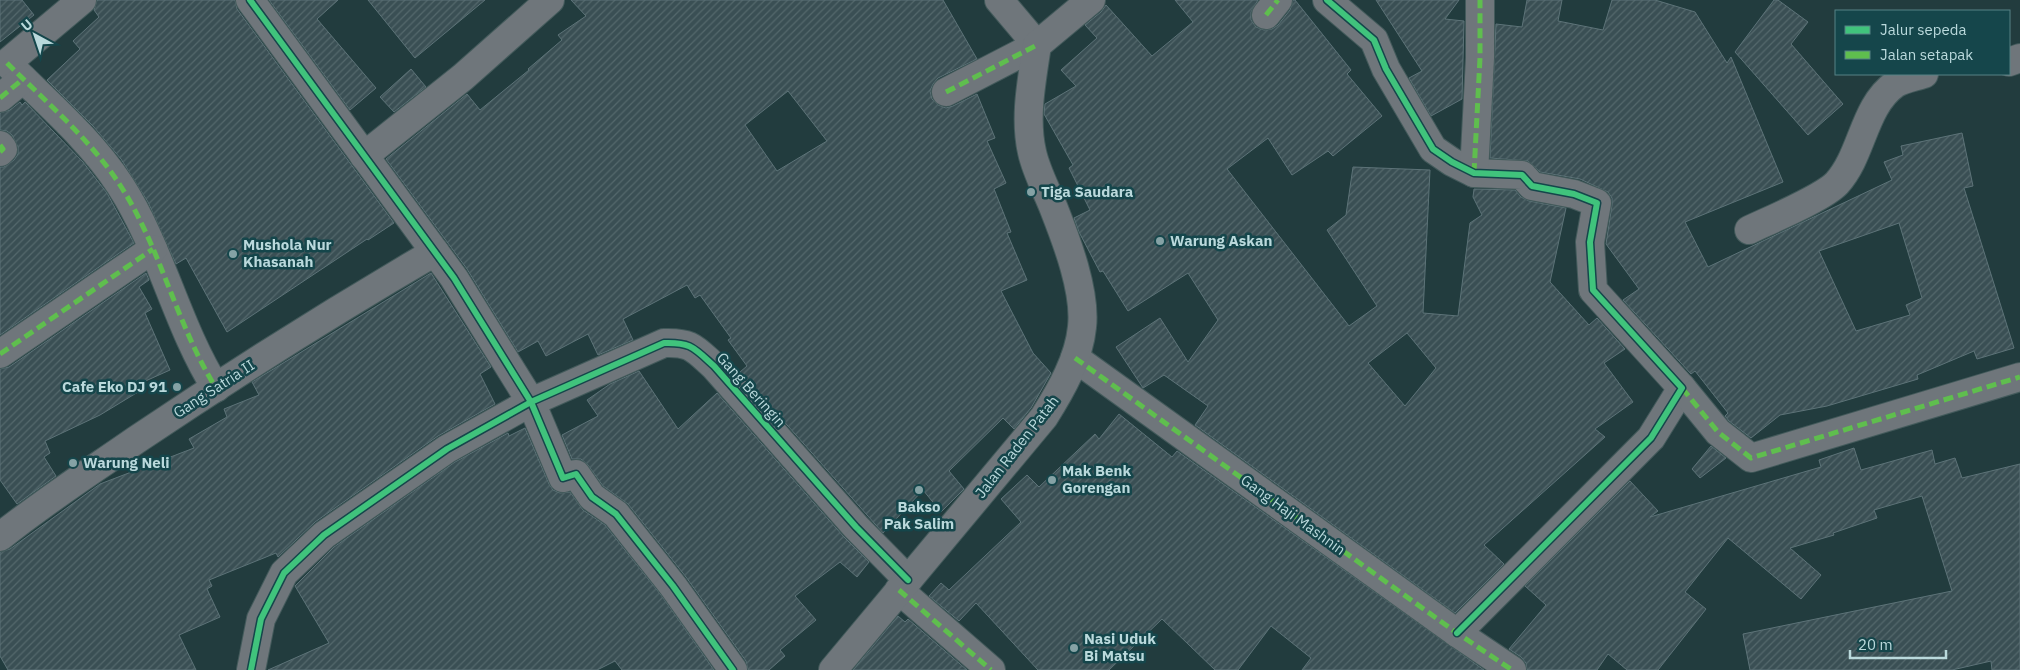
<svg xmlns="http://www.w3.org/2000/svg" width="2020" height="670" viewBox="0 0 2020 670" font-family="'IBM Plex Sans',sans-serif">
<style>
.building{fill:url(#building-hatch);stroke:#5d7378;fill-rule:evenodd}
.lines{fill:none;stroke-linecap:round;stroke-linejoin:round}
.minor-casing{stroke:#435a5b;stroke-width:30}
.minor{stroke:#6f767b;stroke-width:28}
.quiet{stroke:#5fbe4e;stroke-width:5;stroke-dasharray:10 5;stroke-linecap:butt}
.cycleway-casing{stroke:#15464b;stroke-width:9}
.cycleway{stroke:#40c37c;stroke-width:6}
.poi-dot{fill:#85a2a5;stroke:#15464b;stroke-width:2}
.labels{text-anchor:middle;stroke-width:5;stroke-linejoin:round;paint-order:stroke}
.poi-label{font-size:15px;font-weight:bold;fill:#bad9dc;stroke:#15464b;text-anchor:start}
.street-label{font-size:15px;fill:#bad9dc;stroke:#15464b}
</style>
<defs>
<pattern id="building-hatch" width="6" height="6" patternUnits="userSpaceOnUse" patternTransform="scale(1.25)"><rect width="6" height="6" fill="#3a4f54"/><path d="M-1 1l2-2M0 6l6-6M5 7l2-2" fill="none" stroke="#54686c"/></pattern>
</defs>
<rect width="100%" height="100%" fill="#223c3e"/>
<!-- building -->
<g class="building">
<path d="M0,0h22l12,15 -34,27z"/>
<path d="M97,0h138l2,9 157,214 -26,17 -1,-1 -140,93 -41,-74 -10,6 -28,-62 -27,-43 -28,-33 -46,-46 33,-31 -7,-8 26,-24 -5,-7z"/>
<path d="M269,0h69l-21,19 59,69 -26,22z"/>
<path d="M368,0h117l-70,58z"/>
<path d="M571,0h372l34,59 -39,19 -5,6 -3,7 2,8 6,6 8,3 7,-2 24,-12 18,44 -8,3 19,42 -12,6 17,43 -4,1 20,47 -26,11 32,62 18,20 -20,35 -17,21 -11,-11 -54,53 15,18 -23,23 -18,-22 -40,43 -143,-161 7,-6 -19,-26 3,-2 -31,-43 -5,3 -8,-13 -64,34 10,21 -35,15 -10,-21 -42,22 -8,-15 -20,11 -51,-83 -81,-110 81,-65 13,16 49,-40 -1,-1 34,-29 -4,-5 28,-19zM788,91l39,50 -50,30 -32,-46z"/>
<path d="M1175,0h83l-7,12v8l5,7 8,3 8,-1 6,-4 12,-15 3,-10h2l56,70 -4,4 35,42 -49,40 -5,-5 -36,24 -24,-37 -41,31 122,157 28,-20 -50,-76 19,-15 7,-48 77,3 -7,143 35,3 12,-93 12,-8 -9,-18 1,-8 41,1 6,7 8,4 37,7 -16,74 39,43 8,-7 28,31 -21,14 29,39 -38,27 10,8 -121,108 20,19 -49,49 -260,-188 13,-19 -44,-31 -21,13 -27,-41 44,-29 28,44 30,-42 -30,-47 -60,38 -25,-40 -3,1 -21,-40 -5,-14 16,-8 -21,-42 4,-3 -29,-51 1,-10 31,-18 -15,-16 36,-32 -12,-13 16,-13 5,-7 46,51 41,-34zM1407,333l29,35 -31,38 -37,-43z"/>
<path d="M1376,0h83l-14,19 19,2 -2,78 -31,17 -22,-38 13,-7z"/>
<path d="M1527,0h35l-4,21 45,9 9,-30h43l40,12 32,51 4,-6 52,125 -98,40 23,45 184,-87 -8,-18 19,-7 -2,-9 61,-13 11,53 -9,2 50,160 -37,11 -3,-8 -57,24 1,4 -91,27 -47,9 -29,23 -22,-17 -4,-5 3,-3 -33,-42 -4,3 -68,-74 16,-11 -33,-45 6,-39v-7l-4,-6 -28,-13 -40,-7 -12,-11 -38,-3 6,-134 26,3zM1899,223l23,75 -16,7 4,10 -54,16 -37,-80z"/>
<path d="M1774,0h4l30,22 -17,22 52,60 -35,31 -73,-83z"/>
<path d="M411,69l15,18 -32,25 -14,-15z"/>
<path d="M20,102l2,3 3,-3 58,60 24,31 27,50 -134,92v-168h4l10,-7 4,-6v-7l-6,-12 -5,-4 -7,-1v-17l10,-3z"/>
<path d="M146,273l3,7 -10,7 13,22 -7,4 25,57 -29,13 2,6 -43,26 -55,26 5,12 -6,4 12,19 -39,28 -17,-24v-111l9,-2z"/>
<path d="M431,273l60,94 -11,7 15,30 -57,32 -123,86 -37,35 -2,-4 -67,27 3,6 -5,3 13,28 -41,18 17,35h-188l-8,-14v-104l10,-3 90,-65 94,-36 -5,-9 38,-22 -3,-8 35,-14 -7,-13z"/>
<path d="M639,371l39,58 39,-36 127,144 25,25 -12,15 -17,-15 -45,34 21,24 -36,30 5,6 -16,14h-21l-2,-9 -60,-84 -58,-73 -25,-18 -15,-21 -7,-6h-9l-10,-24 36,-19 -11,-16 23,-16z"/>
<path d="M1119,414l53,43 5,-6 307,219h-182l9,-12 -40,-32 -33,44h-23l-53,-51 -53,51h-71l-62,-67 -17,18 -30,-25 12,-13 8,7 72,-68 -20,-23 26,-24 12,12 56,-53 4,5z"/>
<path d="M525,428l24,56 4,6 7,3 10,-1 13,18 22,15 56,70 53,75h-92l-7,-9 -18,9h-329l61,-27 -34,-57 39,-39 121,-85 53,-29 1,3z"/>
<path d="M1711,446l15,12 -26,20 -8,-9z"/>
<path d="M1854,448l7,22 71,-20 3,14 20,-6 7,20 58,-14v206h-28l-1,-9 -39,9h-202l-7,-36 209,-43 -30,-95 -48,14 3,8 -44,15 1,2 -44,13 31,27 -20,24 -73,-61 -43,54 21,17 -48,61h-31l-19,-16 -11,16h-70l-1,-7 -5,-6 -12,-8 37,-44 -21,-19 105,-105 28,30 -8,6 171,-50 -2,-7z"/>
<path d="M898,616l7,6 3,-3 59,51h-114z"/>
</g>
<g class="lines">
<defs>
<g id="minor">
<path d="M82,0l-75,63c39,39 83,76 113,122 41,63 56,139 96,203"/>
<path d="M250,0l204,278 77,124 32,76 13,-4 16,23 24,17 57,72 60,84"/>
<path d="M1327,0l47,40 12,29 47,80 19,13 22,11 48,2 10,11 42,8 23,9 -7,39 3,48 89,98 -31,50 -194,195"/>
<path d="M1266,15l12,-15"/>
<path d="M2009,62l11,-4"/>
<path d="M946,92l91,-47 -38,-45"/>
<path d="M0,98l23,-19"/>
<path d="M0,145l3,4 -3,3"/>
<path d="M364,156l99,-79 87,-77"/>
<path d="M1474,173l6,-115v-58"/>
<path d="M1749,230c21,-10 74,-32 88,-47 26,-29 26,-76 58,-99 8,-5 20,-7 29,-10"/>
<path d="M0,354l153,-105"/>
<path d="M1075,358l382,275 55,37"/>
<path d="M1682,388l36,44 33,26 269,-81"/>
<path d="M0,537c43,-35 90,-65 136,-97 98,-66 198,-129 299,-188"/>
<path d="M899,590l92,80"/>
<path d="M251,670l10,-51 23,-46 40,-38 123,-86 84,-47 133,-59c27,-1 30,5 50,23l142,161 52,53"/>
<path d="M833,670l211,-253c17,-27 35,-58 38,-90 4,-35 -15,-85 -28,-118 -7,-18 -18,-38 -22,-57 -8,-35 0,-72 5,-107l54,-45"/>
</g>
</defs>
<!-- minor casing -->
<use href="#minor" class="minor-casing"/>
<!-- minor -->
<use href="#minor" class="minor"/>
<!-- quiet -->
<g class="quiet">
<path d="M1266,15l12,-15"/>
<path d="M7,63c39,39 83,76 113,122 41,63 56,139 96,203"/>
<path d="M946,92l91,-47"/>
<path d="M0,98l23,-19"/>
<path d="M0,145l3,4 -3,3"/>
<path d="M1474,173l6,-115v-58"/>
<path d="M0,354l153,-105"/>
<path d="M1075,358l382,275 55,37"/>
<path d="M1682,388l36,44 33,26 269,-81"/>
<path d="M899,590l92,80"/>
</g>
<defs>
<g id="cycleway">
<path d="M250,0l204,278 77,124 32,76 13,-4 16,23 24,17 57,72 60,84"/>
<path d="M1327,0l47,40 12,29 47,80 19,13 22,11 48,2 10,11 42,8 23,9 -7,39 3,48 89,98 -31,50 -194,195"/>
<path d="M251,670l10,-51 23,-46 40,-38 123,-86 84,-47 133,-59c27,-1 30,5 50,23l142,161 52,53"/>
</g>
</defs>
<!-- cycleway casing -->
<use href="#cycleway" class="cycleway-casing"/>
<!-- cycleway -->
<use href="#cycleway" class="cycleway"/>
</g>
<!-- markers -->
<g class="poi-dot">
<circle cx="1031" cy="192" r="5"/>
<circle cx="1160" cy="241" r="5"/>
<circle cx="233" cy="254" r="5"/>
<circle cx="177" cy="387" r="5"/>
<circle cx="73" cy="463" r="5"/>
<circle cx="1052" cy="480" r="5"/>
<circle cx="919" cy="490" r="5"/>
<circle cx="1074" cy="648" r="5"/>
</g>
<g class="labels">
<!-- poi labels -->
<g class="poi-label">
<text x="1041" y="197">Tiga Saudara</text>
<text x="1170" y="246">Warung Askan</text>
<text x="243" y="250">Mushola Nur<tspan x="243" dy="17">Khasanah</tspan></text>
<text x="167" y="392" text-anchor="end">Cafe Eko DJ 91</text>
<text x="83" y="468">Warung Neli</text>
<text x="1062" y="476">Mak Benk<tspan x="1062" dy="17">Gorengan</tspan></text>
<text x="919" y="512" text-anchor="middle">Bakso<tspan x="919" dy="17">Pak Salim</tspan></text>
<text x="1084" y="644">Nasi Uduk<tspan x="1084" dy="17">Bi Matsu</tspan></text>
</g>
<!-- street labels -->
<g class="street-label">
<text transform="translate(214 389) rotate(-33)" y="5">Gang Satria II</text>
<text transform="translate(751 390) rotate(48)" y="5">Gang Beringin</text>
<text transform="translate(1017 447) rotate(-52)" y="5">Jalan Raden Patah</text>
<text transform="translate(1293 515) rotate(36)" y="5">Gang Haji Mashnin</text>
</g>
</g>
<!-- legend -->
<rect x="1835" y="10" width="175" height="65" fill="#15464b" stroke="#578185"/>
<rect x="1845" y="26" width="25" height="8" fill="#40c37c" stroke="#578185"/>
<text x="1880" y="35" font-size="15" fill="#bad9dc">Jalur sepeda</text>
<rect x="1845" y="51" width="25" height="8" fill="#5fbe4e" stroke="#578185"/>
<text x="1880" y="60" font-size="15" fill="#bad9dc">Jalan setapak</text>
<!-- north arrow -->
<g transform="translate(35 35) rotate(320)" stroke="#15464b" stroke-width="4" paint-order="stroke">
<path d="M0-4L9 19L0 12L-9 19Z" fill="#bad9dc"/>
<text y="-8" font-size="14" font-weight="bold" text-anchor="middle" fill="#bad9dc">U</text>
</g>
<!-- scale -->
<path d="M1850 650v8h96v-8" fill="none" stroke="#bad9dc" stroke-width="2.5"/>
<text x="1858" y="650" font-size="15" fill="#bad9dc" stroke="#15464b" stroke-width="4" paint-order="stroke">20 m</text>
</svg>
